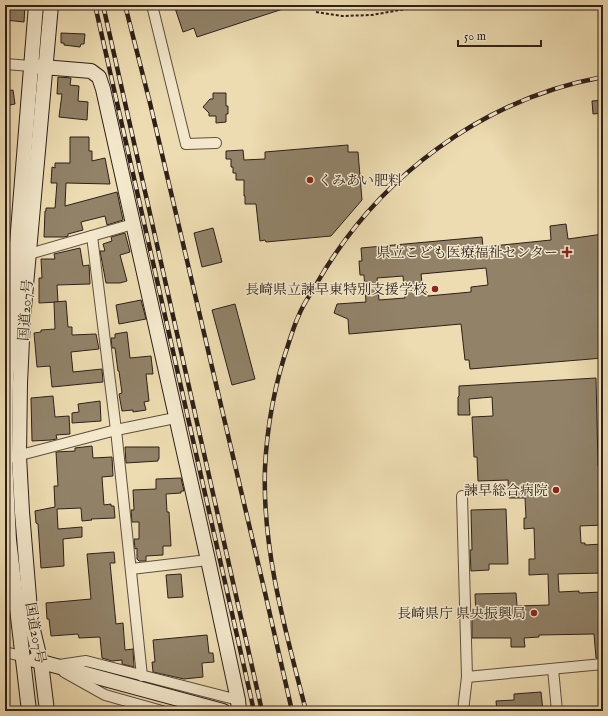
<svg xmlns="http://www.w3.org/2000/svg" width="608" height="716" viewBox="0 0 608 716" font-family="'IM FELL English','Noto Serif JP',serif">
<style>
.building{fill:#918268;stroke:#2e2019;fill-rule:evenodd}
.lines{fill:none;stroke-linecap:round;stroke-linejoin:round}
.street-casing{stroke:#5e4f3f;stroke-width:12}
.secondary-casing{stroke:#2e2019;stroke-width:16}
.path{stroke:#2e2019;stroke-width:2;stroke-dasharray:3 2;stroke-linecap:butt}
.street{stroke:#f3e8cc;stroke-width:10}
.secondary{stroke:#f3e8cc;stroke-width:14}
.rail-casing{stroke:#2e2019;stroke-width:4.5}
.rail{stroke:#f3e8cc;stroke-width:3;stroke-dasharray:9;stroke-linecap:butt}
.poi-dot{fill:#8f2418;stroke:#f3e8cc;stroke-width:1.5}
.labels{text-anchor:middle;stroke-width:3;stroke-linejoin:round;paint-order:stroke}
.poi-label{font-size:14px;fill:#2e2019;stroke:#f3e8cc;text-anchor:end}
.street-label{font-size:14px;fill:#2e2019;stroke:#f3e8cc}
</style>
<rect width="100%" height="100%" fill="#eddcb1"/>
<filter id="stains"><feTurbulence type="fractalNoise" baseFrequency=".005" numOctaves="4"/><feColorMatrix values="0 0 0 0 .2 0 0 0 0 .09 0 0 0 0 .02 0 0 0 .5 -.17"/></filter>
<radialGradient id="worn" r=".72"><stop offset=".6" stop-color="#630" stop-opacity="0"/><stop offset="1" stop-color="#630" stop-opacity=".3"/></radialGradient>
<!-- building -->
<g class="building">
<path d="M5,5h20l-1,17 -19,-2z"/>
<path d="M174,5h114l1,2 -92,30 -3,-9 -11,4z"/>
<path d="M61,33l24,1 -1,10h-3l-1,3 -16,-2v-2h-3z"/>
<path d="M58,77l13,1 -1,7 9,1 -1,15 10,1 -1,18 -28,-3 3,-23h-5z"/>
<path d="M13,90l2,14 -10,2v-15z"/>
<path d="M213,93h13v13h2v8h-2v8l-10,1v-7h-7v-3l-6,-6 7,-8h3z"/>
<path d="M603,100v13l-10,1 -1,-13z"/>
<path d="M70,137h19v14h3v10l13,-3 5,26 -44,-1 -1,23 52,-14 6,28 -16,5 -2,-9 -24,6 2,8 -15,4v2l-4,1h-20l1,-26h1v-3h9l2,-25h-6l1,-16 3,1v-5h15z"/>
<path d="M348,145v7h10l4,48 -31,36 -65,6 -1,-2 -5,1 -4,-37h-11v-8h-1v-16h-8v-7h-3v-6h-2v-8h-5v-8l17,-1 1,10 21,-1v-7z"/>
<path d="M566,224l2,15 35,-5v124l-133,11 -1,-9h-4l-4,-36 -112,10 -1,-15 -14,-6 3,-9 29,-2 -2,-27h-4l-1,-14h3l-1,-13 121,-11 1,10 68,-7 -1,-14zM486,268l2,17 -17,2v5l-43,4 -1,-4h-4l-2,-18zM403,276l2,22 -26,2 -2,-22z"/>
<path d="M213,228l9,34 -20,5 -8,-34z"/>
<path d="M125,233l5,19 -10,3 7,26 -7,2h-14l-6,-32h5l-2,-7 9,-3 -1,-4z"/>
<path d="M80,248l3,18 6,-1 1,19 -33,1 1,17 -19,1v-25h3l-1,-19h14l-1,-5z"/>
<path d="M141,300l5,19 -27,5 -3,-19z"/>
<path d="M66,301l2,26h4v8l24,-1 3,15 -28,3 2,20 29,-3 1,13 -51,5 -2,-21 -13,1 -3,-34 7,-1v-2l14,-1 -1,-27z"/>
<path d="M235,304l20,75 -23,6 -20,-75z"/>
<path d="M127,332l3,26 21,-2 2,18h-7l3,27 -5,1 2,8 -13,2v-2l-11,1 -3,-17 3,-1 -3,-22h-1l-3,-23h-3l-1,-10h4v-4z"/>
<path d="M596,378l2,88h5v59l-23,1 1,17h4v2l18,-1v29l-45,1 1,18 20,-1v2l24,-1v66h-7l-2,-24 -55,1v2l-15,1 1,9h-14v-9h-39v-22h4l-1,-22 41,-1 1,13 32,-1 -1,-31 -19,1v-16h6l-1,-31 -10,1v-11h2l-1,-20h-16l-1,-18 -30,1 -1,-24h-3l-2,-40 21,-1 -1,-19 -23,2 1,16h-12v-18l1,-1v-10z"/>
<path d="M53,396l2,21 14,-1 1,18 -14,1 1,4 -6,1 -19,1 -1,-43z"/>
<path d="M100,401l1,20 -29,2v-10l7,-1 -1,-8z"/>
<path d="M92,446l1,12 19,-1 1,19 -11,1 2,28 7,-1v2h3l1,12 -24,1 1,1 -10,1 -1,-13 -24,1 1,20 24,-2v10l-19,2 1,27 -23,2 -3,-44 -2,-1 -1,-12 20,-4 -1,-21h4l-2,-34 19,-1v-3z"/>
<path d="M125,447h34v12h-1v2l-32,2z"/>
<path d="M181,478l3,13h-3v2l-15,1 1,18h2l2,34h-8v9l-17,1v5h-7l-2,-2v-11l-2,1 -1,-10h5v-17h-7l-1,-12h3l-1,-20 23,-1v-10z"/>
<path d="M506,509l2,55h-19v6l-18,1 -1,-21h2l-1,-40z"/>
<path d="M114,552l1,11h-5l6,61 7,-1 2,27 8,-1 1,18 -12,-3v-4l-10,1 -10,-3 -2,-21 -21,1 -1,-4 -27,2 -2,-17h-2l-1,-16 45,-4 -4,-45z"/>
<path d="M181,574l2,23 -15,1 -2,-23z"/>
<path d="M207,635l2,18h4l1,9 -12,1 1,14 -19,2 -31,-7 -1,-10h3l-2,-22z"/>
<path d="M541,692l2,19h-46l-1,-10 18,-1v-6z"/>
</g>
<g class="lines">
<defs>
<g id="street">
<path d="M152,5l34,139 30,-1"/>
<path d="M5,64l26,2"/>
<path d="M92,236l24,194 26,246"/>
<path d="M5,261l128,-37"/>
<path d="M13,457l103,-27 59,-12"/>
<path d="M462,496l5,181 -4,34"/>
<path d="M131,569l77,-9"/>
<path d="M5,652l16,4"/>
<path d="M59,665l27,-4 152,39"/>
<path d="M553,669l4,42"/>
<path d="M64,672l41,23 57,16"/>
<path d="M467,677l136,-13"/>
</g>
<g id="secondary">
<path d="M31,66l60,5 8,6 4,12 105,471 30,140 1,11"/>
<path d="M34,660l189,51"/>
<path d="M29,711l-20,-171 -4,-81 1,-77 30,-377"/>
<path d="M47,711l-6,-48 -10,-41 -9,-110 -3,-56 1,-73 3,-64 28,-314"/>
</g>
</defs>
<!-- street casing -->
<use href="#street" class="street-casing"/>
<!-- secondary casing -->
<use href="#secondary" class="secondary-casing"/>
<!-- path -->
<path class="path" d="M316,12l26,4 30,-1 56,-10"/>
<!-- street -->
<use href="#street" class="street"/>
<!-- secondary -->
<use href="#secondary" class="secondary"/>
<defs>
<g id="rail">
<path d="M95,5l159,706"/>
<path d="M103,5l159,706"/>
<path d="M125,5l25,98 116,494 26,114"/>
<path d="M306,711c-20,-79 -44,-160 -41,-243 2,-43 10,-85 24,-126 3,-9 6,-19 10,-27 4,-11 12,-21 18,-32 61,-106 165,-184 286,-206"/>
</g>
</defs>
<!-- rail casing -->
<use href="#rail" class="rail-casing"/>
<!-- rail -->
<use href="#rail" class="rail"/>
</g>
<!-- markers -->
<g class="poi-dot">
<circle cx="310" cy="180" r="4"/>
<path d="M565 246h4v4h4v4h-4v4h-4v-4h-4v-4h4z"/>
<circle cx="435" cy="289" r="4"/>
<circle cx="556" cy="490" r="4"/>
<circle cx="534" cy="613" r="4"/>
</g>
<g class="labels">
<!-- poi labels -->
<g class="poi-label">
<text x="318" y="185" text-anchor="start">くみあい肥料</text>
<text x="558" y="257">県立こども医療福祉センター</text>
<text x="427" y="294">長崎県立諫早東特別支援学校</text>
<text x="548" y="495">諫早総合病院</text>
<text x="526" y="618">長崎県庁 県央振興局</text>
</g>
<!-- street labels -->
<g class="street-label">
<text transform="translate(25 310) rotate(-86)" y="5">国道207号</text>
<text transform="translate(36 633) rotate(80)" y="5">国道207号</text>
</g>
</g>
<!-- margin -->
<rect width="608" height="716" fill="none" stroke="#eddcb1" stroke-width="20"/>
<rect x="6" y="6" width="596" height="704" fill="none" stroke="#2e2019" stroke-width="2"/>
<rect x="10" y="10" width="588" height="696" fill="none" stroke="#2e2019"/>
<!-- scale -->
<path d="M458 40v6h83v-6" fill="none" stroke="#2e2019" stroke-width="2"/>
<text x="464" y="40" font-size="12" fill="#2e2019" stroke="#f3e8cc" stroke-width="3" paint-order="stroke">50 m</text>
<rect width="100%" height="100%" filter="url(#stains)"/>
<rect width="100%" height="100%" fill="url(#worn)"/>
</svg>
